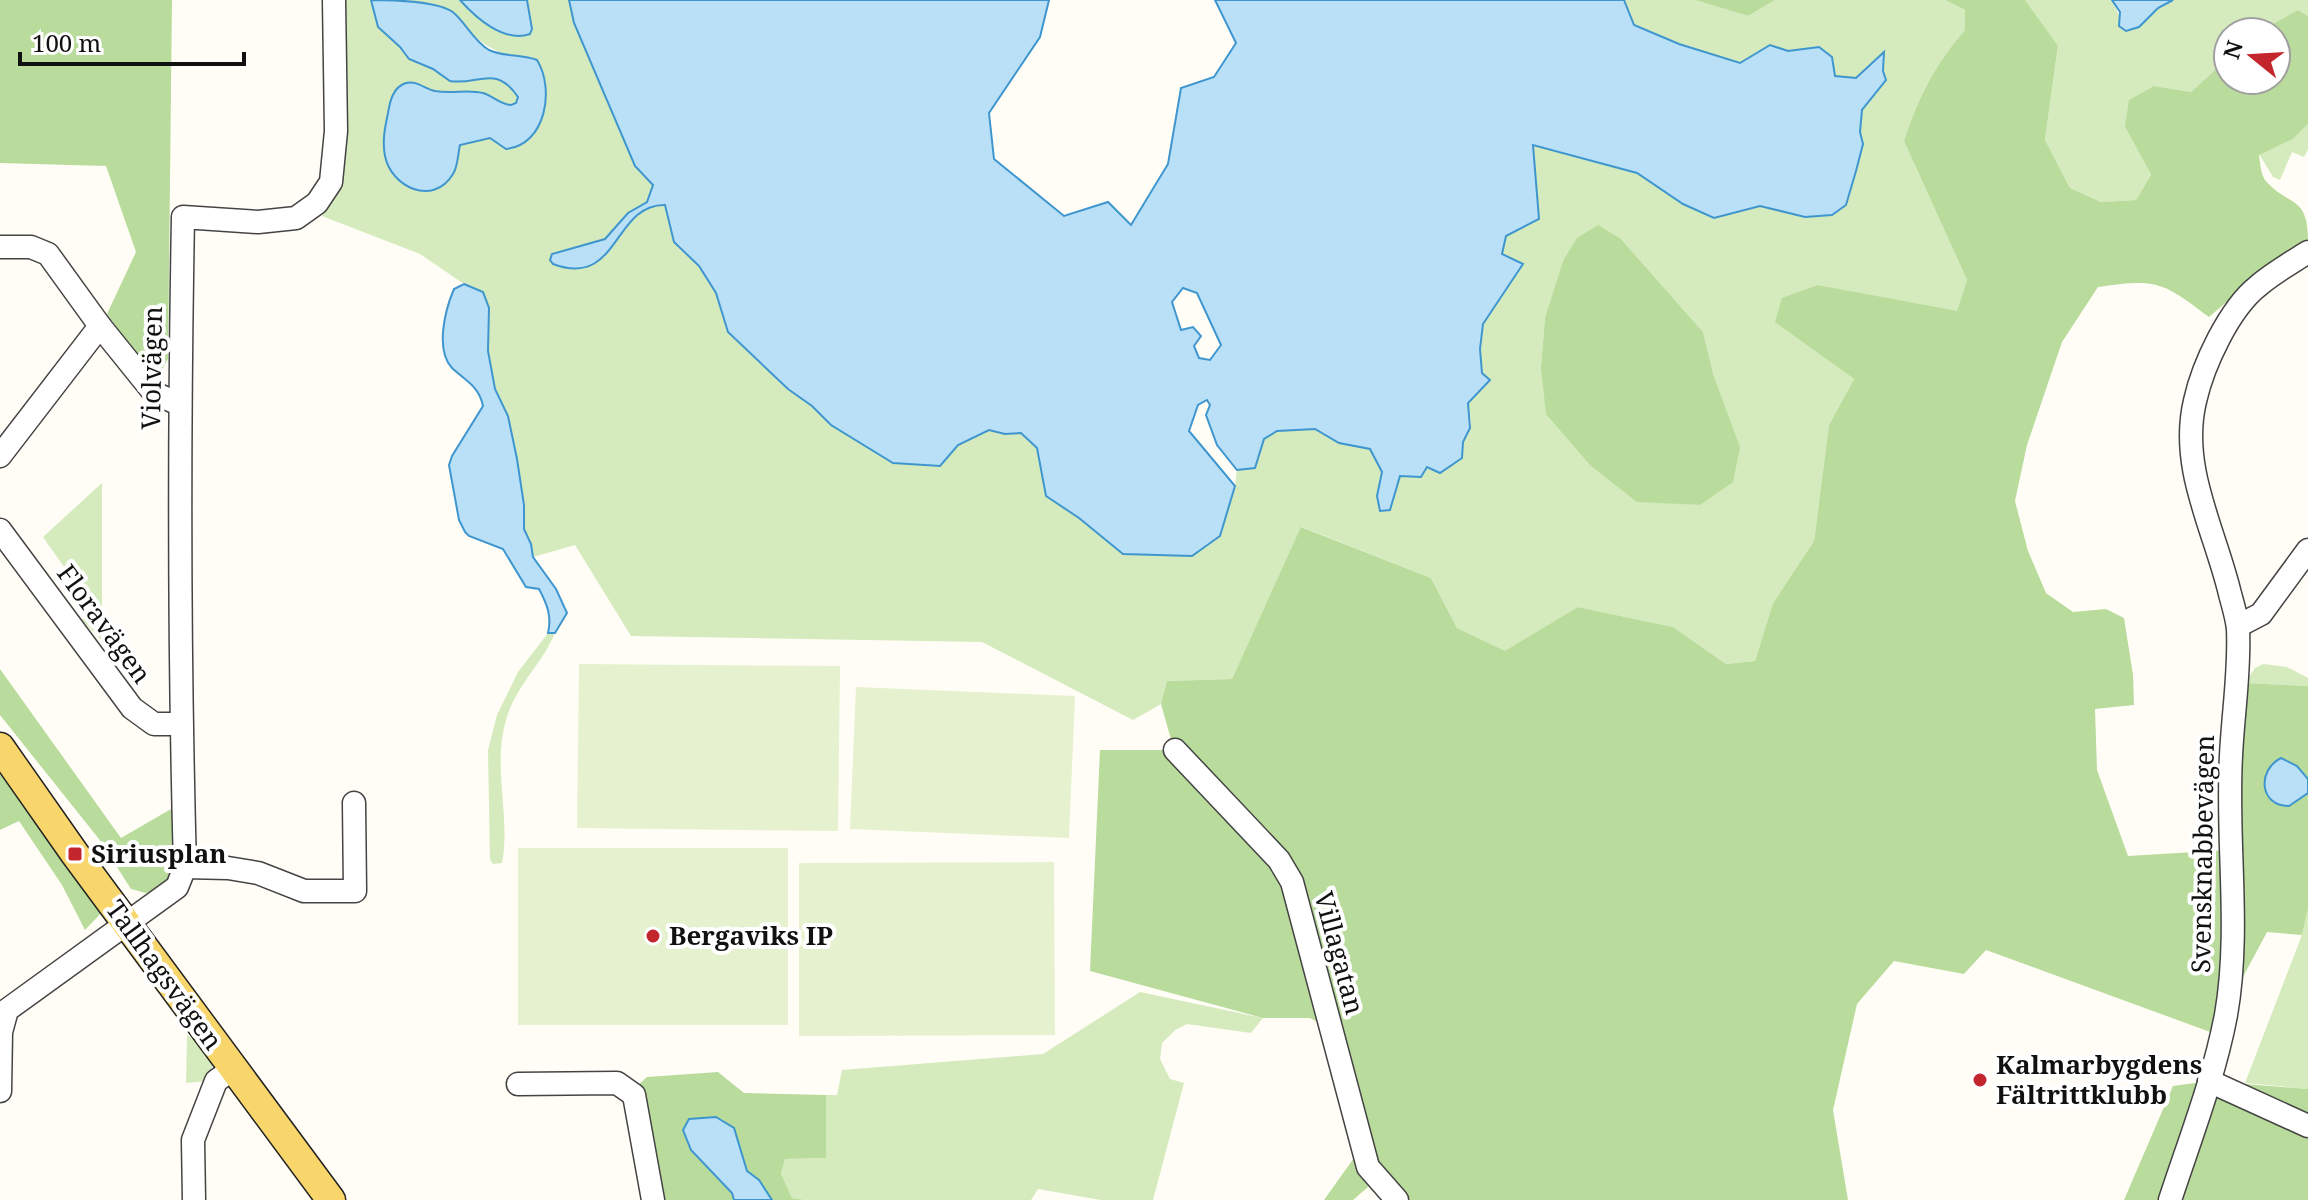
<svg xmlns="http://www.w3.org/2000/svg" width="2308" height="1200" viewBox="0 0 2308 1200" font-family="'Noto Serif',serif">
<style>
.green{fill:#d5ebbd;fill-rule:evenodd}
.forest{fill:#b9dc9c}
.pitch{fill:#e6f2cf}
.water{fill:#b9e0f7;stroke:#3f96cf;stroke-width:2;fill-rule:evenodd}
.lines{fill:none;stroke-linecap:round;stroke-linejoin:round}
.minor-casing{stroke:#444;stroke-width:25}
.major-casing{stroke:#222;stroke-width:31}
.minor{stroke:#fff;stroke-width:22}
.major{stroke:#f9d66b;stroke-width:28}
.poi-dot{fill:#c4262e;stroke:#fff;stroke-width:3}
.labels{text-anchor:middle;stroke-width:8;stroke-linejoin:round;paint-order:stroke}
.street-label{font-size:26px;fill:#111;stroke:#fff}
.poi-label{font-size:26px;font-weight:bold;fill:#111;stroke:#fff;text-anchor:start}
</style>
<rect width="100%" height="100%" fill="#fffdf5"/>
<!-- green -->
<g class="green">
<path d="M342,0h29l7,27 22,20 9,12 24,10 17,12c28,5 45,-18 68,16l-2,6 -12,1c-19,-13 -26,-11 -48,-10 -15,1 -30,-6 -43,-12l-23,19 -6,36 1,20 68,17 7,-29 30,-7 16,11 8,-1c29,-36 35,-34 27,-82 -41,-14 -58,-14 -85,-52l-60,-14h64l34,29h38l-5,-29h42l5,23 61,143 18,19 -6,17 -19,11 -23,26 -52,15h55c11,-22 30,-50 57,-49l9,37 25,24 17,27 12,39 60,57 24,17 19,19 61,38 48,3 18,-21 31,-15 16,4 16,-1 16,15 9,48 33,22 156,-32 2,-16 18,-2 9,-29 13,-8 38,-2 24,14 31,6 12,23 -5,24 13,14 10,-34c20,-7 64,-24 70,-47 2,-7 -1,-18 -2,-26l22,-23 -8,-7 -2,-24 3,-25 40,-60 -22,-10 5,-18 33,-18 -6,-73 104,28 46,31 31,14 46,-12 45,11 41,-12 17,-61 -3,-11 2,-23 24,-30 -3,-9 1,-18 -28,25 -22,-1 -15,-30 -31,4 -18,-6 -30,18 -61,-19 -45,-19 -10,-25h71l53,16 27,-16h170l20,10v20c-30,34 -47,68 -61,111l63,139 -10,32 -139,-27 -42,37 78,57 -25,46 -15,116 -41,62 -18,58 -29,3 -53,-37 -95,-20 -72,45 -49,-24 -26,-50 -129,-51 -70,152 -65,2 -6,23 -28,16 -151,-78 -351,-6 -56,-91 -42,12 -2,-13 -7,-16v-23l-16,-89 -13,-27 -7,-38 -5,-59 -19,-8 -44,-30 -98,-38 12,-21zM1621,239l82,93 11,45 -14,128 -30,-2 -129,-136 4,-50 18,-56z"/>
<path d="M2025,0h87l9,20 23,2 14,-14 15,-8h135v16l-10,-6 -40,22h-30v26l-37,34 -37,-6 -29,41 26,46 -15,27 -35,2 -31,-14 -25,-48 13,-93z"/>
<path d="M2308,124v25l-4,8 -12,-5 -12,28 -7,-3 -14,-23 34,-15z"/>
<path d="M102,483v158l-20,-21 13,-9 -52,-74z"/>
<path d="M548,633h7c-13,31 -40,54 -49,87 -14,47 5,99 -4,143l-9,1 -3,-4 -2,-110 9,-35 21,-43z"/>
<path d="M2263,664l24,3 21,11v8l-63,-3 10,-15z"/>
<path d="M2308,909v180l-63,-6 57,-148z"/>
<path d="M1140,992l123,26 -12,15 -64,-9 -12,6 -13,13 -2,16 10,20 14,4 -31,117h-52l-63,-11 -7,11h-225l-14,-2 -11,-23 4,-16 41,-1v-63h11l5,-25 201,-16z"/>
<path d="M187,1035l12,7 14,21 -5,18 -22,2z"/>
</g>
<!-- forest -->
<g class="forest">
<path d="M0,0h172l-4,359 -6,10 -10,2 -8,-6 -37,-51 29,-62 -30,-86 -106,-3z"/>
<path d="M1695,0h80l-27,16z"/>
<path d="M1945,0h80l33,46 -13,94 25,48 31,14 35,-2 15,-26 -26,-47 4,-27 25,-14 37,6 37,-34v22h48v-48h-18l40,-22 10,6v108l-15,15 -34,16c1,8 2,19 6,25 24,28 43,14 43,61l-35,21 -64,55c-46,-35 -52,-39 -111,-30l-36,55 -35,103 -12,56 13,50 18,42 27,19 33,-3 18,9 9,57 1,30 -39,4 2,61 31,86 100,-6 17,-167 63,3v93l-4,-6 -24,33h9l19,-13v116l-6,26 -35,-3 -54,101 -227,-83 -22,24 -70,-13 -37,43 -24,106 15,90h-441l-24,-26 -30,26h-29l47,-66 -31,-100 -30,-16h-47l-173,-47 10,-221h74l-13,-46 6,-23 65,-2 69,-152 130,51 26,50 48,23 73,-44 95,20 53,37 29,-3 18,-58 41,-62 15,-116 25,-46 -79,-57 7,-24 36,-13 139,26 10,-31 -63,-139c14,-43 31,-77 61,-111v-20z"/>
<path d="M1598,225l23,14 82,93 11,45 26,70 -7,35 -33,23 -63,-3 -46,-36 -45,-52 -5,-47 4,-50 18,-56 14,-23z"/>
<path d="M0,669l121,169 50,-29 8,55 -10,21 -23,8 -15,-4 -32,-50 -99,-124z"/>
<path d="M0,761l104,149 -19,20 -23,-45 -43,-64 -19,9z"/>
<path d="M718,1072l26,21 82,2v63l-41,1 -4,15 11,24 14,2h-34l-13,-20 -12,-9 -13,-43 -43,22 41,43 2,7h-70l-3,-23 -24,-91 10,-9z"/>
<path d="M2209,1081l99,8v111h-184l49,-114z"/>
</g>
<!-- pitch -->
<g class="pitch">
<path d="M579,664l261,2 -2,165 -261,-3z"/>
<path d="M856,687l219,9 -6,142 -219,-9z"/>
<rect x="518" y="848" width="270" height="177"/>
<path d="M1054,862l1,173 -256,1v-173z"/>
</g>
<!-- water -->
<g class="water">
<path d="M371,0c19,0 71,1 84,14 11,10 20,28 34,36 14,7 34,4 48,10 18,29 9,85 -31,89l-16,-11 -30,7c-2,8 -2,22 -7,29 -20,33 -62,13 -68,-18 -3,-15 0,-29 3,-43 2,-12 5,-26 18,-30 10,-3 19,6 29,8 17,3 33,-2 48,2 10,3 17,11 28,12l5,-2 2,-6c-23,-34 -40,-11 -68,-16l-17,-12 -24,-10 -9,-12 -22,-20z"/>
<path d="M460,0h67l5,29 -2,5c-26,9 -54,-16 -70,-34z"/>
<path d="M569,0h480l-9,37 -51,76 5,46 70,57 44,-14 23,23 37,-61 13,-76 33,-11 22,-34 -21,-43h409l10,25 45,19 61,19 30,-18 18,6 31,-4 13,10 3,19 21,2 28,-26 -1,19 3,9 -24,30 -2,22 3,12 -7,27 -10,34 -14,10 -27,2 -45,-11 -46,12 -31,-14 -46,-31 -104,-28 6,74 -33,17 -4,18 21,10 -40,60 -3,25 2,24 8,7 -22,23 2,25 -7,14 -1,16 -22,15 -13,-6 -6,10 -21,-1 -10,34 -10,1 -3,-15 5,-24 -12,-23 -31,-6 -24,-14 -38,2 -13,8 -9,29 -18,2 -20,-25 -11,-30 4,-10 -3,-5 -9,5 -9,26 46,55 -15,50 -28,20 -69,-2 -44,-36 -33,-22 -9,-48 -16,-15 -16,1 -16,-4 -31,15 -18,21 -47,-3 -62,-38 -19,-19 -24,-17 -60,-57 -12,-39 -17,-27 -25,-24 -9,-37c-52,-1 -46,84 -112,59l-3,-4 2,-6 53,-15 23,-26 19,-11 6,-17 -18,-19 -61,-143zM1183,288l14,5 24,52 -11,15 -11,-2 -5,-12 7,-10 -8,-9 -12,3 -9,-28z"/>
<path d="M2112,0h61l-15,8 -19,19 -13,4 -7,-5 1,-14z"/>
<path d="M464,284l19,8 6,16 -1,43 7,38 13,27 9,43 7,46v24l7,15 2,13 23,32 11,24 -12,20h-7c4,-17 -1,-29 -9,-44l-13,-2 -23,-38 -34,-13 -4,-4 -6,-12 -10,-55 3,-9 31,-50c-4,-20 -17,-25 -31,-38 -17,-18 -7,-58 2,-79z"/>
<path d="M2281,758l16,8 11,13v14l-19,13c-30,0 -32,-36 -8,-48z"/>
<path d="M716,1117l18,11 13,43 12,9 13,20h-38l-2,-7 -41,-43 -8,-20 6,-11z"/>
</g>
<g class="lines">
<defs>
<g id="minor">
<path d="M0,247h31l17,7 52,72 54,67 25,11"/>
<path d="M0,456l100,-130"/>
<path d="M0,530l132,178 22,16h27"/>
<path d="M2238,626l23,-12 47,-64"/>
<path d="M1175,750l104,110 13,22 76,285 29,33"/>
<path d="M185,867l43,1 30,5 46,18h51l-1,-88"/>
<path d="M2209,1081l99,45"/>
<path d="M518,1084l99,-1 17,12 19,105"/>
<path d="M0,1091l1,-59 6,-22 170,-123 8,-20c-6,-217 -6,-434 -2,-650l75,5 38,-4 21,-15 14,-21 5,-51 -2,-131"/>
<path d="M194,1200l-1,-60 23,-59 18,-13"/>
<path d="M2170,1200c20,-61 44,-122 56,-185 15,-85 0,-174 5,-259 2,-43 9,-84 7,-127 -1,-11 -5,-24 -8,-35 -15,-64 -51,-126 -35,-193 8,-36 34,-92 63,-115 15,-13 33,-23 50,-34"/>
</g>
<path id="major" d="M0,747l75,107 256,346"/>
</defs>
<!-- minor casing -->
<use href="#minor" class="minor-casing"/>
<!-- major casing -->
<use href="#major" class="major-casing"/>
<!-- minor -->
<use href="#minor" class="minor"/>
<!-- major -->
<use href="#major" class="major"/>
</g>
<!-- markers -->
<g class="poi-dot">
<rect x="67" y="846" width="16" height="16" rx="4"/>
<circle cx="653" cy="936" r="8"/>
<circle cx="1980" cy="1080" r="8"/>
</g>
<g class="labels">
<!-- street labels -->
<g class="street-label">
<text transform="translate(152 368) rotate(-89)" y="9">Violvägen</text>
<text transform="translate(104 624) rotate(54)" y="9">Floravägen</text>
<text transform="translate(2203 854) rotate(-89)" y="9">Svensknabbevägen</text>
<text transform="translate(1339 953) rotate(75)" y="9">Villagatan</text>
<text transform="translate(164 975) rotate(54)" y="9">Tallhagsvägen</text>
</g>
<!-- poi labels -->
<g class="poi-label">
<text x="91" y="863">Siriusplan</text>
<text x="669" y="945">Bergaviks IP</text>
<text x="1996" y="1074">Kalmarbygdens<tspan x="1996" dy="30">Fältrittklubb</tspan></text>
</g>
</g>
<!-- north arrow -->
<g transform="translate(2252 56) rotate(288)"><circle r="38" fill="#ffffff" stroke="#a0a0a0" stroke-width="2"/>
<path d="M0-6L14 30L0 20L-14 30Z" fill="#c4262e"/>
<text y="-12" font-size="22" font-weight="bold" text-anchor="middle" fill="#111111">N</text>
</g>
<!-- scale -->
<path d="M20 52v12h224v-12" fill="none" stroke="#111111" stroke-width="4"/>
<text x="32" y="52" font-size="24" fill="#111111" stroke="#ffffff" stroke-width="6" paint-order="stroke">100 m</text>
</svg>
